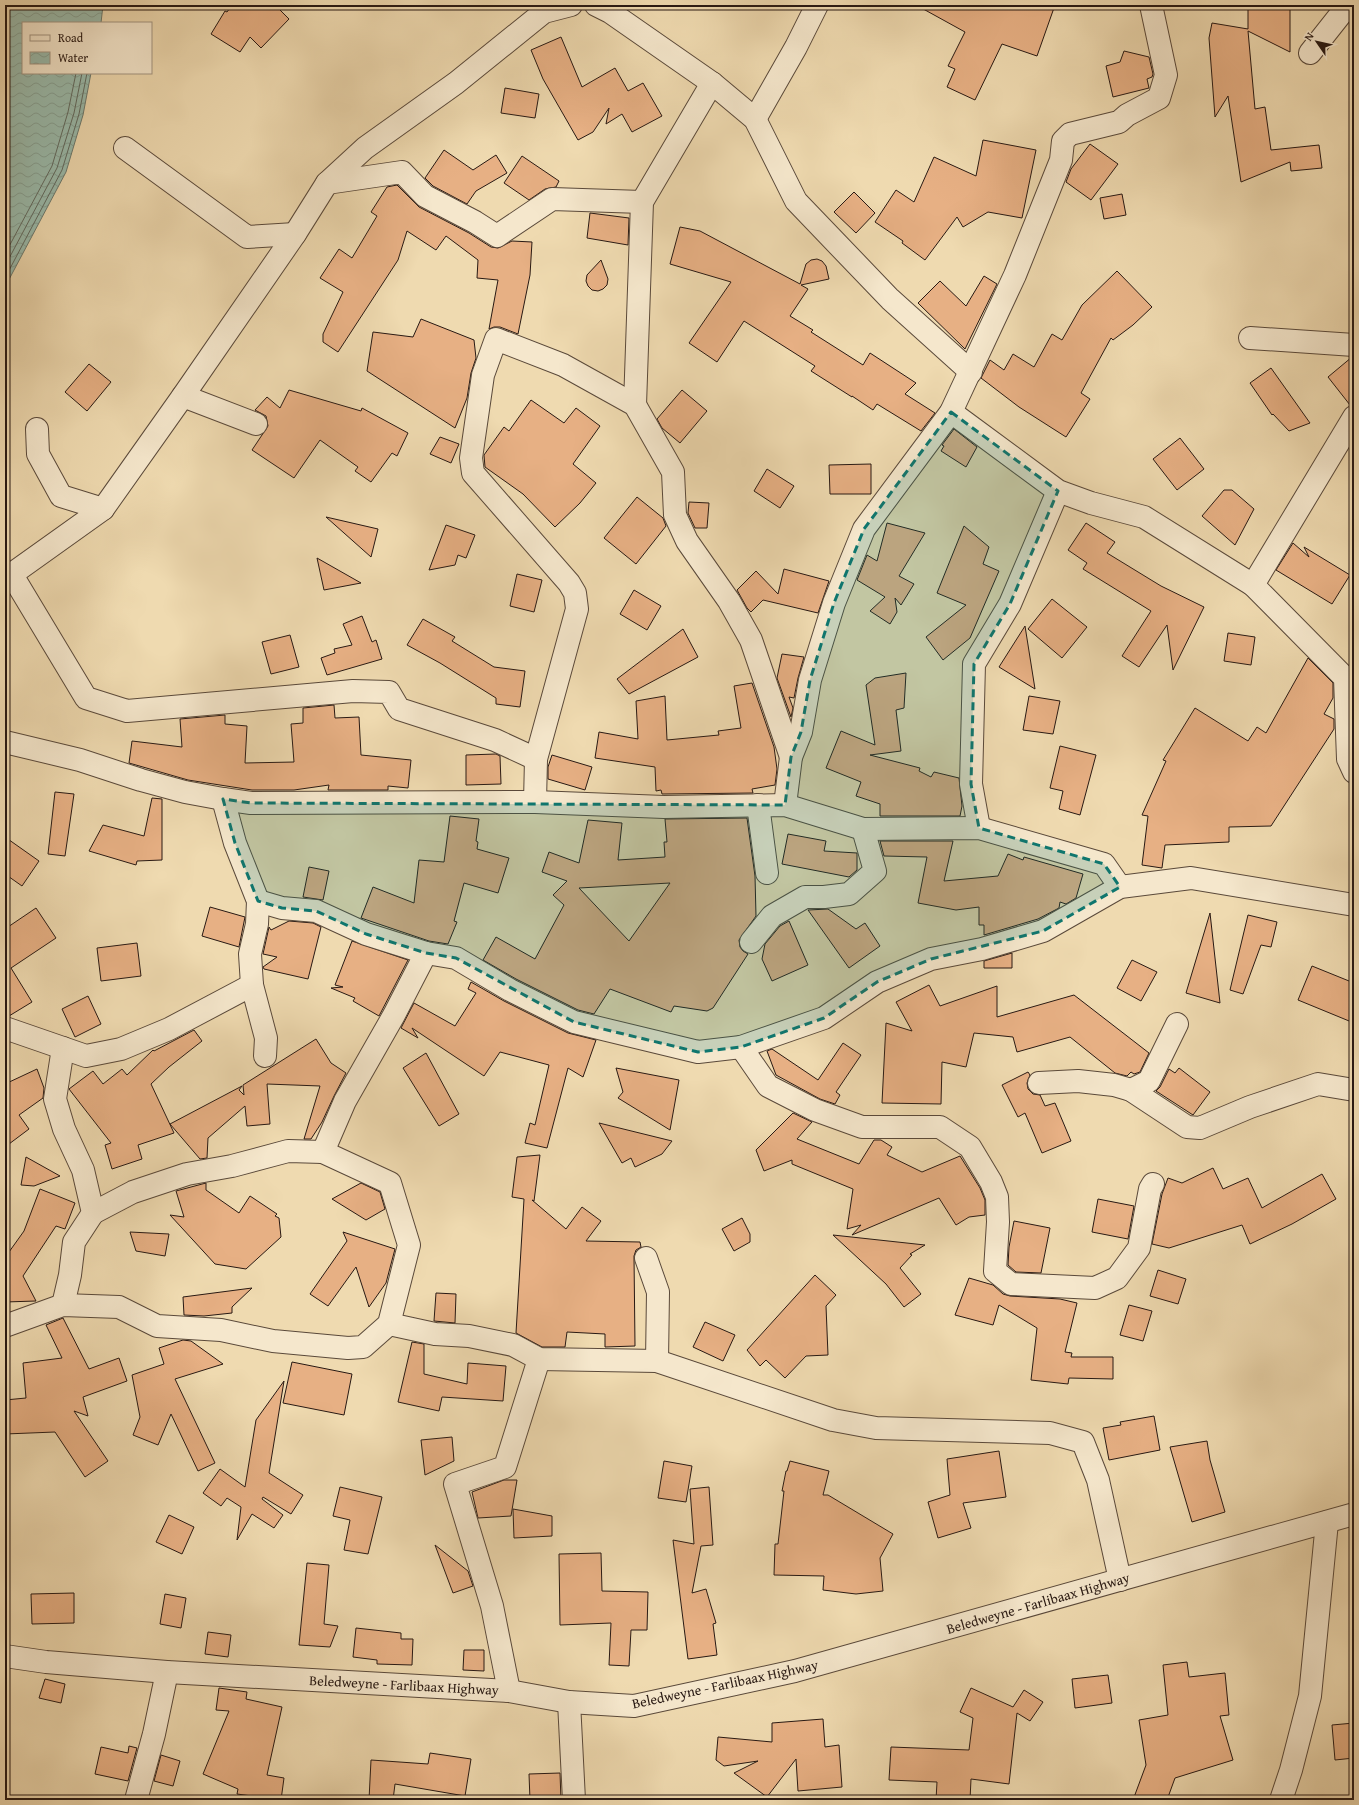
<svg xmlns="http://www.w3.org/2000/svg" width="1359" height="1805" viewBox="0 0 1359 1805" font-family="'Gentium Book Plus',serif">
<style>
.water{fill:url(#water-waves);stroke:#6c7a6f}
.lines{fill:none;stroke-linecap:round;stroke-linejoin:round}
.shore{stroke:#616a60;stroke-width:1}
.building{fill:#e7b084;stroke:#281913;fill-rule:evenodd}
.street-casing{stroke:#5a493a;stroke-width:24}
.street{stroke:#f5e7cc;stroke-width:22}
.marked{fill:#0f766e;fill-opacity:0.2;stroke:#0f766e;stroke-width:3;stroke-dasharray:8 5;stroke-linejoin:round}
.labels{text-anchor:middle;stroke-width:3.5;stroke-linejoin:round;paint-order:stroke}
.street-label{font-size:14px;fill:#281913;stroke:#f5e7cc}
</style>
<defs>
<pattern id="water-waves" width="16" height="10" patternUnits="userSpaceOnUse"><rect width="16" height="10" fill="#9abbac"/><path d="M0 5q4-4 8 0t8 0" fill="none" stroke="#85a093"/></pattern>
</defs>
<rect width="100%" height="100%" fill="#efdab0"/>
<filter id="stains"><feTurbulence type="fractalNoise" baseFrequency=".005" numOctaves="4"/><feColorMatrix values="0 0 0 0 .2 0 0 0 0 .09 0 0 0 0 .02 0 0 0 .5 -.17"/></filter>
<radialGradient id="worn" r=".72"><stop offset=".6" stop-color="#630" stop-opacity="0"/><stop offset="1" stop-color="#630" stop-opacity=".3"/></radialGradient>
<!-- water -->
<path class="water" d="M5,5h98l-2,18h-78v50h68l-8,42 -17,57 -61,115z"/>
<g class="lines">
<!-- shore -->
<g class="shore">
<path d="M5,254l47,-88 16,-54 8,-39"/>
<path d="M5,266l52,-98 17,-55 8,-40"/>
<path d="M5,278l57,-108 17,-56 8,-41"/>
</g>
</g>
<!-- building -->
<g class="building">
<path d="M232,5h43l14,14 -28,29 -11,-11 -10,15 -29,-18 14,-23 2,1z"/>
<path d="M916,5h139l-18,51 -35,-12 -27,56 -28,-13 8,-18 -7,-3 17,-34z"/>
<path d="M1248,5h42v47l-42,-21 7,78 10,-2 6,43 48,-5 3,23 -31,3 -1,-9 -49,20 -13,-86 -13,21 -6,-79 3,-15 36,6z"/>
<path d="M561,37l21,50 33,-19 13,23 15,-8 19,33 -30,16 -10,-18 -16,10 3,-16 -16,24 -15,8 -35,-61 -12,-29z"/>
<path d="M1124,51l25,6 4,17 -1,3 -5,2 2,9 -36,9 -7,-31 14,-4z"/>
<path d="M505,88l34,6 -4,24 -34,-5z"/>
<path d="M983,140l53,10 -14,68 -34,-6 -25,15 -6,-10 -32,43 -23,-17 1,-2 -28,-19 21,-32 18,12 20,-45 42,19z"/>
<path d="M1090,144l28,20 -27,36 -25,-18 5,-13z"/>
<path d="M444,150l29,20 23,-15 11,18 -31,18 -9,13 -34,-18 -8,-8z"/>
<path d="M522,156l37,25 -3,6 -11,2 -16,11 -25,-17z"/>
<path d="M397,185l22,22 50,26 22,14 7,1 14,-7 20,1 -2,33 -12,59 -18,-7h-6l-5,2 9,-49 -21,-2 1,-18 -32,-24 -10,14 -29,-19 -9,29 -60,92 -15,-10v-8l20,-42 -23,-14 19,-29 13,9 25,-42 -6,-4 16,-25z"/>
<path d="M854,192l21,21 -19,20 -22,-21z"/>
<path d="M1122,194l4,21 -22,4 -4,-21z"/>
<path d="M590,213l39,5 -1,27 -41,-7z"/>
<path d="M680,227l20,4 100,53 6,-20 5,-4 6,-1 5,2 4,5 3,13 -28,6 7,4 -18,27 23,14 -2,2 52,33 7,-12 46,30 -11,11 30,19 -14,18 -44,-27 -4,6 -21,-14v1l-41,-26 4,-5 -71,-45 -27,41 -28,-19 42,-61 -61,-18z"/>
<path d="M601,260l7,19 -1,6 -4,4 -5,2 -6,-1 -4,-4 -2,-5 1,-6z"/>
<path d="M1117,271l35,36 -19,18 -20,15 -2,-2 -30,55 9,6 -24,38 -47,-30 -38,-29 9,-18 14,10 9,-16 21,13 18,-33 10,6 20,-35z"/>
<path d="M984,276l13,8 -32,65 -47,-46 22,-22 26,25z"/>
<path d="M421,319l53,21 2,18 -5,15 -4,25 -12,30 -88,-57 6,-39 40,5z"/>
<path d="M1352,357h2v48h-4l-22,-28z"/>
<path d="M89,364l22,18 -24,29 -22,-19z"/>
<path d="M1271,368l39,55 -21,8 -16,-17 -1,1 -22,-32z"/>
<path d="M289,390l72,21 1,-3 46,25 -11,23 -5,-3 -21,29 -16,-11 3,-4 -38,-27 -26,38 -42,-28 16,-24 -2,-10 -11,-6 12,-13 13,11z"/>
<path d="M682,390l25,21 -27,32 -18,-15 -5,-9z"/>
<path d="M531,400l33,23 12,-15 24,18 -27,38 23,19 -16,20 -25,24 -32,-33 -38,-27 -1,-12 20,-28 5,4z"/>
<path d="M954,429l23,18 -11,20 -25,-16 3,-5 -2,-1z"/>
<path d="M440,437l19,7 -8,19 -21,-9z"/>
<path d="M1180,438l24,31 -27,21 -24,-31z"/>
<path d="M871,464v30h-41l-1,-29z"/>
<path d="M767,469l27,17 -14,22 -26,-17z"/>
<path d="M1224,490h8l22,19 -19,36 -33,-29z"/>
<path d="M637,497l26,21 3,8 -30,38 -32,-26z"/>
<path d="M689,502l20,1 -2,25h-12l-7,-15z"/>
<path d="M326,517l52,12 -7,28z"/>
<path d="M887,523l38,10 -26,43 15,8 -13,21 -6,-7 2,14 -7,12 -20,-13 15,-14 -28,-17 10,-25 10,6z"/>
<path d="M1086,523l29,19 -8,11 54,33 43,21 -31,63 -6,-45 -28,42 -17,-11 29,-45 -68,-42 4,-6 -19,-13z"/>
<path d="M446,525l29,10 -9,23 -8,-3 -3,10 -26,5z"/>
<path d="M964,526l25,21 -6,17 16,7 -29,67 -27,22 -17,-23 40,-32 -29,-12z"/>
<path d="M1293,543l16,14 -5,-10 46,28 -18,29 -56,-34z"/>
<path d="M317,558l44,25 -37,7z"/>
<path d="M784,569l45,12 -11,32 -55,-13 -12,12 -4,-4 -10,-18 19,-19 22,23z"/>
<path d="M517,574l25,6 -8,32 -24,-6z"/>
<path d="M634,590l27,16 -14,24 -27,-16z"/>
<path d="M1052,599l35,28 -25,31 -34,-29z"/>
<path d="M362,616l10,26 4,-2 6,19 -55,16 -6,-17 14,-5 -1,-4 18,-4 -9,-21z"/>
<path d="M423,619l32,18 -3,4 42,26 31,4 -5,36 -24,-3v-6l-56,-35 -33,-18z"/>
<path d="M1025,626l10,63 -36,-22z"/>
<path d="M683,629l15,28 -69,37 -12,-15z"/>
<path d="M1228,633l27,4 -4,28 -27,-4z"/>
<path d="M290,635l9,32 -28,7 -9,-32z"/>
<path d="M782,654l22,3 -6,21 -4,20 -5,-1 4,11 -2,9 -14,-39z"/>
<path d="M1308,658l25,25v15l-9,16 10,5v10l-63,97 -42,1v15l-64,3 -3,23 -20,-3 6,-49 -6,-1 24,-54 -3,-1 32,-52 53,33 9,-14 9,6z"/>
<path d="M906,673l-2,35 -8,2 5,41 -31,4 50,13 -1,3 12,6 3,-5 25,6 3,28 -2,10h-80v-12l-24,-8 5,-14 -35,-14 15,-37 34,14 -9,-60 9,-7z"/>
<path d="M752,683l22,64 3,22 -2,16 -23,4 1,4 -91,1 -1,-4 -5,1 -1,-24 -60,-9 4,-26 39,7 -2,-38 29,-5 2,44 52,-5 -1,-4 23,-3 -7,-42z"/>
<path d="M1029,696l31,5 -7,33 -30,-4z"/>
<path d="M334,705l1,13 24,-1 2,38 50,5 -3,28 -20,-2v4h-60l1,-5 -35,5h-42l-64,-10 -59,-17 3,-22 50,6 -2,-28 45,-4v9l22,2 -2,37 49,-1 -3,-38 12,-1v-15z"/>
<path d="M1060,746l36,9 -16,60 -21,-6 4,-18 -13,-3z"/>
<path d="M496,754l4,2 1,28 -35,1v-30z"/>
<path d="M552,755l40,12 -7,23 -37,-11v-12z"/>
<path d="M55,792l19,2 -9,62 -17,-2z"/>
<path d="M152,798l10,1v61l-25,1 -1,4 -47,-14 14,-26 41,11z"/>
<path d="M450,816l29,3 -3,22 2,1 -1,7 32,9 -11,35 -34,-10 -10,38 3,1 -9,22 -19,-3 -68,-23 12,-31 41,16 5,-43 25,2z"/>
<path d="M747,818l8,58 1,40 -17,24 1,7 3,4 5,3 -35,54 -6,3 -33,-5 -3,6 -61,-23 -16,25 -16,-4 -62,-31 -33,-19 13,-23 39,22 29,-54 -11,-10 14,-14 -25,-9 7,-20 30,11 9,-43 34,3 -4,37 47,-3 -1,-15h3l-2,-23zM670,883l-41,58 -50,-53z"/>
<path d="M788,834l38,7 -2,10 33,2v17l-8,7 -67,-13z"/>
<path d="M5,837l34,24 -17,25 -17,-12z"/>
<path d="M880,841h73l-9,40 54,-5 10,-22 15,6 1,-3 59,17 -7,24 -10,6 -6,-2 -1,6 -21,11 -54,16v-10h-5v-18l-23,3 -38,-7 9,-46 -43,-1z"/>
<path d="M309,867l20,4 -6,29 -20,-3z"/>
<path d="M210,907l35,10 -6,30 -37,-11z"/>
<path d="M36,908l20,30 -45,30 21,34 -23,14h-4v-87z"/>
<path d="M828,909l28,20 9,-6 15,23 -31,22 -41,-58z"/>
<path d="M1210,913l10,90 -34,-10z"/>
<path d="M1248,915l29,7 -6,25 -10,-2 -18,49 -13,-4z"/>
<path d="M289,921l24,2 8,4 -13,52 -44,-10 -1,-2 14,-10 -14,-3 6,-27 2,3z"/>
<path d="M789,921l19,44 -36,16 -10,-22 3,-15 15,-18z"/>
<path d="M352,941l56,19 -29,56 -26,-15 2,-3 -24,-10 12,-1 -8,-2z"/>
<path d="M137,943l4,33 -40,5 -4,-33z"/>
<path d="M1012,953v15h-28v-7z"/>
<path d="M1132,960l25,12 -16,29 -24,-13z"/>
<path d="M1312,966l42,17v40l-56,-23z"/>
<path d="M471,982l33,19 64,32 28,7 -13,37 -15,-9 -21,80 -22,-5 5,-20 5,2 14,-60 -49,-13 -16,24 -72,-48 6,10 -17,-10 13,-25 41,23 21,-33 -8,-4z"/>
<path d="M929,985l11,21 57,-20v31l77,-22 75,58 -9,19 -6,2 -3,-2 -4,4 -12,-3 -45,-36 -53,15 -4,-15 -39,-4 -8,34 -24,-5 -1,42 -59,-1 4,-80 26,8 -16,-29z"/>
<path d="M88,996l13,28 -26,13 -13,-28z"/>
<path d="M194,1030l8,11 -33,26 -18,17 23,49 -36,12 4,14 -30,10 -7,-24 6,-2 -42,-54 24,-18 10,13 19,-15 5,6 26,-25 1,1z"/>
<path d="M316,1039l15,24 15,10 -12,23 -12,26 -11,17h-7l16,-53 -53,-2 3,40 -23,2 -2,-20 -37,32 -1,20 -7,1 -30,-35 72,-38 -3,4 5,5 -1,-10z"/>
<path d="M843,1043l18,12 -25,37 4,3 -5,9 -15,-5 -44,-24 -9,-24 5,-2 46,31z"/>
<path d="M426,1053l33,61 -20,12 -36,-58z"/>
<path d="M616,1068l63,12 -9,50 -52,-32 5,-6z"/>
<path d="M1179,1068l31,24 -17,23 -37,-24 4,-4 9,-18 6,4z"/>
<path d="M37,1069l7,19 -1,10 -24,17 10,14 -24,18v-63z"/>
<path d="M1028,1072l2,3 -3,8 1,6 5,5 7,1 5,11 10,-3 16,38 -29,12 -17,-40 -7,4 -16,-32z"/>
<path d="M793,1113l19,9 -15,17 62,25 15,-24h7l11,7 -5,8 35,17 38,-16 20,32 5,12v15l-16,2 -13,8 -17,-27 -87,37 9,-10 -14,4 6,-40 -61,-25v-4l-28,11 -8,-21z"/>
<path d="M599,1123l73,18 -10,13 -27,13 -4,-9 -9,5z"/>
<path d="M540,1155l-6,46 -2,-1 34,29 16,-22 19,14 -15,20 54,1 1,5 -5,3 -2,6 1,90 -30,1v-13l-38,-2 -2,15h-23l-26,-14 8,-134 -12,-2 5,-40z"/>
<path d="M26,1157l34,19 -26,10 -13,-1z"/>
<path d="M1213,1168l10,21 25,-11 14,30 60,-34 14,25 -44,25 -42,20 -8,-19 -73,23 -17,-4 10,-50 6,-16 14,5z"/>
<path d="M206,1183v7l33,23 11,-17 27,18 -2,2 4,2 2,19 -35,32 -31,-5 -45,-49 14,2 -8,-26z"/>
<path d="M361,1183l19,9 5,17 -19,11 -34,-21z"/>
<path d="M40,1189l35,14 -10,26 -9,-3 -33,50 13,25 -31,1v-58l4,8 15,-21z"/>
<path d="M1098,1199l36,7 -6,33 -36,-7z"/>
<path d="M742,1218l8,16v8l-16,9 -12,-22z"/>
<path d="M1014,1221l36,7 -9,45 -25,-1 -8,-7 1,-18z"/>
<path d="M130,1232l39,2 -4,22 -29,-5z"/>
<path d="M343,1232l52,17 -9,34 -17,24 -13,-40 -28,39 -18,-12 37,-53z"/>
<path d="M833,1235l92,10 -15,9 2,1 -12,13 21,26 -17,13 -18,-23z"/>
<path d="M1158,1270l28,9 -8,25 -28,-8z"/>
<path d="M815,1275l21,20 -10,11 2,49 -22,1 -21,22 -19,-18 -6,6 -13,-16z"/>
<path d="M969,1278l24,7 10,9 7,2 50,3 17,4 -12,49 7,1 -1,4h42v22l-44,-1 -1,6 -37,-4 6,-52 -38,-23 -6,20 -38,-10z"/>
<path d="M252,1288l-20,19v6l-28,3 -20,-1 -1,-18z"/>
<path d="M436,1293l20,1 -1,29 -21,-2z"/>
<path d="M1129,1305l23,6 -9,30 -23,-6z"/>
<path d="M63,1318l26,51 30,-11 8,23 -44,16 5,19 -14,-5 34,50 -23,16 -30,-45 -50,2v-34l21,-2 -3,-35 39,-5 -16,-33z"/>
<path d="M705,1322l30,13 -12,26 -30,-14z"/>
<path d="M183,1340l8,1 32,23 -48,15 40,84 -17,8 -27,-57 -13,31 -25,-10 7,-18 -8,-42 32,-11 -5,-16z"/>
<path d="M412,1342l12,2v30l43,10 1,-21 38,3 -3,35 -61,-4 -3,14 -41,-9z"/>
<path d="M292,1362l60,12 -8,41 -61,-12z"/>
<path d="M284,1381l-15,92 34,22 -12,19 -28,-17 -1,2 21,16 -9,13 -22,-14 -15,26 4,-33 -14,-9 -6,8 -18,-13 17,-24 25,18 11,-67z"/>
<path d="M1154,1416l6,34 -51,10 -6,-32 18,-3 -1,-3z"/>
<path d="M452,1437l2,24 -29,14 -4,-35z"/>
<path d="M1207,1441l3,19 15,52 -33,10 -22,-75z"/>
<path d="M999,1451l7,46 -43,6 8,25 -33,10 -10,-36 22,-7 -3,-36z"/>
<path d="M664,1461l28,5 -6,36 -28,-4z"/>
<path d="M790,1461l39,10 -6,24h5l65,39 -13,24 3,33 -27,3 -33,-4 1,-14 -50,-1 1,-31h3l6,-53h-2l4,-20h1z"/>
<path d="M504,1480h13l-6,36 -33,2 -6,-26z"/>
<path d="M340,1487l42,10 -14,57 -24,-4 6,-30 -17,-4z"/>
<path d="M709,1487l4,58 -12,1 -9,47 14,-4 10,34 -3,1 4,31 -29,4 -15,-119 21,4 -4,-55z"/>
<path d="M513,1509l39,7v20l-38,2z"/>
<path d="M169,1515l25,12 -12,27 -26,-12z"/>
<path d="M435,1545l33,26 5,15 -20,7z"/>
<path d="M601,1553l1,38 46,1 -1,38h-16l-2,36 -20,-1 2,-42 -51,2 -1,-71z"/>
<path d="M307,1563l22,2 -5,59 14,2 -8,21 -31,-2z"/>
<path d="M74,1593v30l-42,1 -1,-30z"/>
<path d="M165,1594l21,4 -5,30 -21,-4z"/>
<path d="M356,1628l45,5v6h12l-1,26 -35,-1v-4l-24,-3z"/>
<path d="M208,1632l23,3 -3,22 -23,-3z"/>
<path d="M464,1650h20v21l-21,-1z"/>
<path d="M1187,1662l2,15 36,-4 4,42 -9,1 13,44 -58,18 -8,22h-34l13,-35 -7,-45 29,-5 -5,-50z"/>
<path d="M1108,1675l4,28 -37,5 -3,-29z"/>
<path d="M45,1679l20,5 -4,19 -22,-5z"/>
<path d="M219,1688l28,4 -1,7 36,8 -15,68 17,3 -3,22 -44,-6 1,-5 -35,-15 26,-63 -13,-1z"/>
<path d="M971,1688l42,19 11,-17 19,12 -13,19 -13,-8 -8,71 -38,-5 -1,21h-34l1,-18 -48,-2 2,-33 78,3 4,-32 -13,-6z"/>
<path d="M823,1719l2,28 14,-2 3,42 -44,4 -2,-32 -29,38 -33,-24 24,-12 -34,5 -8,-6 2,-23 54,5v-19z"/>
<path d="M1354,1723v35l-19,2 -3,-35z"/>
<path d="M129,1746l8,2 -9,33 -33,-7 6,-27 27,6z"/>
<path d="M430,1753l41,6 -6,37 -70,-12 -2,16h-24l2,-40 57,4z"/>
<path d="M161,1755l19,6 -7,25 -19,-5z"/>
<path d="M560,1773l1,27h-31l-1,-26z"/>
</g>
<g class="lines">
<defs>
<g id="street">
<path d="M596,5l14,7 102,71 43,36 41,82 94,98 81,73"/>
<path d="M1310,53l38,-48"/>
<path d="M755,119l41,-72 21,-42"/>
<path d="M125,148l122,89 48,-3"/>
<path d="M327,183l75,-11 23,24 50,26 22,14 55,-37 90,3"/>
<path d="M1250,338l104,7"/>
<path d="M183,396l73,28"/>
<path d="M635,405l7,-203 70,-119"/>
<path d="M951,412l107,79 33,12 53,14 109,68 92,93 3,81 6,13"/>
<path d="M37,429l1,25 23,42 42,13"/>
<path d="M12,575l74,123 41,13 226,-20 36,1 10,17 96,31 41,19"/>
<path d="M5,579l98,-70 80,-113 112,-162 32,-51 38,-35 91,-65 88,-71 27,-7"/>
<path d="M1253,585l101,-168"/>
<path d="M5,742l75,18 61,20 44,12 38,7 28,4 284,-1 129,5 121,-2 78,24 116,-1 125,36 16,23"/>
<path d="M223,799l12,44 23,58 -1,23 -7,30 2,31 14,53 -1,18"/>
<path d="M535,802l1,-43 41,-150 -2,-16 -6,-10 -96,-110 -2,-15 12,-83 13,-36 67,26 72,40 38,67 2,43 12,26 42,60 22,39 40,117"/>
<path d="M758,805l9,68"/>
<path d="M785,805l6,-48 10,-25 9,-52 24,-77 30,-74 87,-117 64,-137 46,-115 2,-19 7,-7 49,-12 8,-7 32,-17 7,-23 -15,-70"/>
<path d="M979,828l-8,-44 3,-120 36,-60 48,-113"/>
<path d="M258,901l24,7 34,3 50,23 60,19 30,5 54,32 64,32 124,30 43,-5 83,-29 53,-36 54,-23 51,-10 61,-18 77,-44 71,-9 163,27"/>
<path d="M751,942l21,-26 33,-19h19l25,-3 26,-23 -12,-42"/>
<path d="M5,1028l81,28 35,-7 48,-20 83,-44"/>
<path d="M741,1047l27,39 47,24 47,17h78l30,20 21,35 6,15 1,25 -3,49 16,13 84,4 22,-10 22,-30 11,-59 3,-5"/>
<path d="M63,1048l-8,51 9,30 19,41 10,43 -19,29 -4,33 -7,30"/>
<path d="M1039,1083l39,-2 36,4 17,5 56,37 13,1 50,-21 68,-23 36,6"/>
<path d="M1131,1090l18,-9 28,-57"/>
<path d="M93,1213l40,-21 54,-18 45,-8 56,-15 35,1"/>
<path d="M646,1258l12,34 -1,69"/>
<path d="M389,1324l46,10 34,2 44,9 26,14 118,2 176,59 43,8 174,5 33,9 15,38 22,100"/>
<path d="M5,1326l58,-21 56,2 38,19 64,4 52,11 75,7 15,-1 26,-23 20,-79 -19,-62 -67,-31 22,-51 49,-86 32,-62"/>
<path d="M5,1656l41,6 121,10 342,19 60,11 65,4 161,-35 559,-157"/>
<path d="M509,1691l-17,-85 -37,-122 50,-17 34,-108"/>
<path d="M569,1702l5,98"/>
<path d="M136,1800l18,-66 13,-62"/>
<path d="M1281,1800l10,-30 19,-74 17,-174"/>
</g>
</defs>
<!-- street casing -->
<use href="#street" class="street-casing"/>
<!-- street -->
<use href="#street" class="street"/>
</g>
<!-- marked area -->
<path class="marked" d="M951,412l107,79 -48,113 -36,60 -3,120 8,44 125,36 16,23 -77,44 -112,28 -54,23 -53,36 -83,29 -43,5 -124,-30 -118,-64 -30,-5 -60,-19 -50,-23 -34,-3 -24,-7 -23,-58 -12,-44 28,4 534,2 6,-48 10,-25 9,-52 24,-77 30,-74z"/>
<g class="labels">
<!-- street labels -->
<g class="street-label">
<text transform="translate(1038 1603) rotate(-16)" y="5">Beledweyne - Farlibaax Highway</text>
<text transform="translate(725 1684) rotate(-12)" y="5">Beledweyne - Farlibaax Highway</text>
<text transform="translate(404 1685) rotate(3)" y="5">Beledweyne - Farlibaax Highway</text>
</g>
</g>
<!-- margin -->
<rect width="1359" height="1805" fill="none" stroke="#efdab0" stroke-width="20"/>
<rect x="6" y="6" width="1347" height="1793" fill="none" stroke="#281913" stroke-width="2"/>
<rect x="10" y="10" width="1339" height="1785" fill="none" stroke="#281913"/>
<!-- legend -->
<rect x="22" y="22" width="130" height="52" fill="#f5e7cc" stroke="#a39582"/>
<rect x="30" y="35" width="20" height="6" fill="#f5e7cc" stroke="#a39582"/>
<text x="58" y="42" font-size="12" fill="#281913">Road</text>
<rect x="30" y="52" width="20" height="12" fill="url(#water-waves)" stroke="#a39582"/>
<text x="58" y="62" font-size="12" fill="#281913">Water</text>
<!-- north arrow -->
<g transform="translate(1317 42) rotate(304)" stroke="#f5e7cc" stroke-width="3" paint-order="stroke">
<path d="M0-3L7 15L0 10L-7 15Z" fill="#281913"/>
<text y="-6" font-size="11" font-weight="bold" text-anchor="middle" fill="#281913">N</text>
</g>
<rect width="100%" height="100%" filter="url(#stains)"/>
<rect width="100%" height="100%" fill="url(#worn)"/>
</svg>
